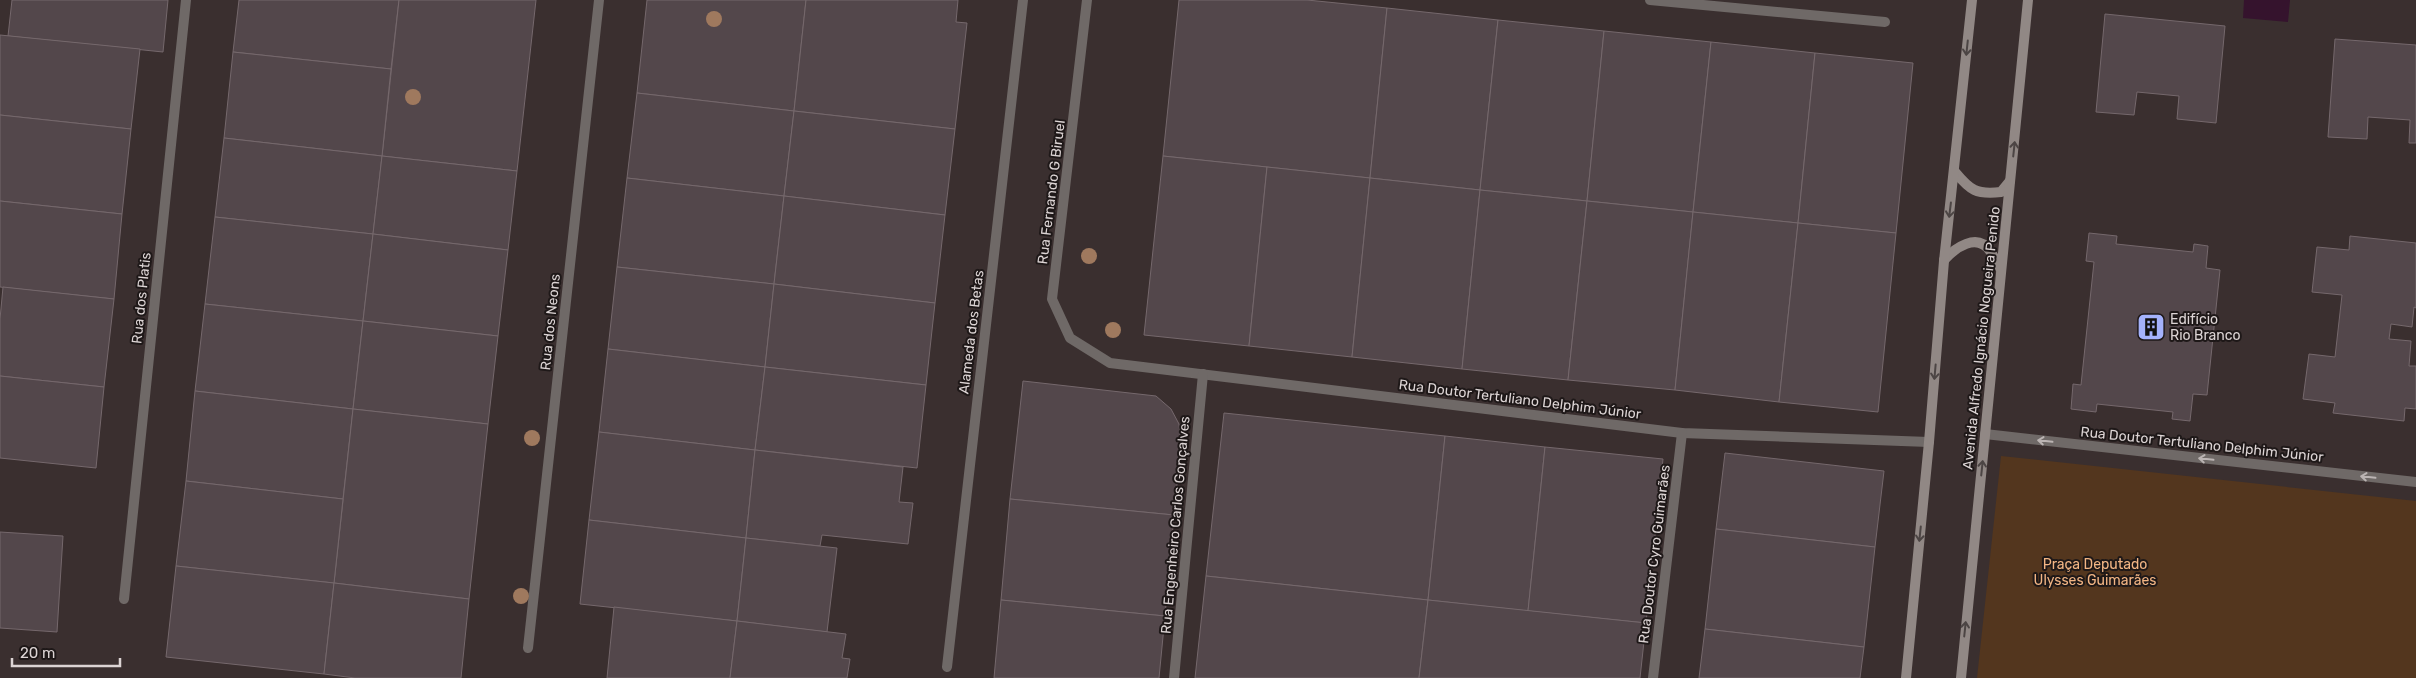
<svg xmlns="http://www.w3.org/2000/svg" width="2416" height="678" viewBox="0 0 2416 678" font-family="Rubik,sans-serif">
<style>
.green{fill:#53361e}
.water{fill:#35132d}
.building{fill:#53474b;stroke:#75686c}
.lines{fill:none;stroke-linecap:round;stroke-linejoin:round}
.street{stroke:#6f6967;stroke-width:10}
.secondary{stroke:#918885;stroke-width:10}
.tree{fill:#9f795e}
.oneway{stroke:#4c4544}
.oneway2{stroke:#bbb4b3}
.labels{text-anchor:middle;stroke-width:4;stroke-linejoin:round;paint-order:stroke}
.street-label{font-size:14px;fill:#dcd4d4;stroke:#1e1818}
.poi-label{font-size:14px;fill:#dcd4d4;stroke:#1e1818;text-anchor:start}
.park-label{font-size:14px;fill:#f2b584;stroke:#1e1818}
</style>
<rect width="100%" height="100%" fill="#3a2f2f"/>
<!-- green -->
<path class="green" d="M2001,456l415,45v177h-439z"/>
<!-- water -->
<path class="water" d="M2244,0h46l-2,22 -45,-4z"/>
<!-- building -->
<g class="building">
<path d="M12,0h156l-5,52 -155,-16z"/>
<path d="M239,0h160l-8,69 -158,-17z"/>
<path d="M399,0h137l-19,171 -135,-15z"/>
<path d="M647,0h159l-12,111 -157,-18z"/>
<path d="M806,0h152l-2,22 11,1 -12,106 -161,-18z"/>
<path d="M1179,0h128l80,8 -17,170 -207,-22z"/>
<path d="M1387,8l111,12 -18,170 -110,-12z"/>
<path d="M2105,14l120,12 -9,97 -39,-4 2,-23 -42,-4 -3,23 -38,-3z"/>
<path d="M1498,20l106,11 -17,170 -107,-11z"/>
<path d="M1604,31l107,11 -18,170 -106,-11z"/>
<path d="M0,35l140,14 -9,80 -131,-14z"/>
<path d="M2335,39l81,6v98h-7l1,-23 -42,-3 -1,22 -39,-2z"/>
<path d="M1711,42l104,11 -17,170 -105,-11z"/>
<path d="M233,52l158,17 -9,87 -158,-18z"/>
<path d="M1815,53l98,10 -17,170 -98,-10z"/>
<path d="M637,93l157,18 -10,85 -157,-18z"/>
<path d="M794,111l161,18 -10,86 -161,-19z"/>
<path d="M0,115l131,14 -9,85 -122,-13z"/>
<path d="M224,138l158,18 -9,78 -158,-17z"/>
<path d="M382,156l135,15 -9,79 -135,-16z"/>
<path d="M1163,156l104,11 -18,179 -105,-11z"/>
<path d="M1267,167l103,11 -18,179 -103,-11z"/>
<path d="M627,178l157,18 -10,88 -157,-17z"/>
<path d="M1370,178l110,12 -18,179 -110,-12z"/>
<path d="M1480,190l107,11 -19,179 -106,-11z"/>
<path d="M784,196l161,19 -10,88 -161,-19z"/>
<path d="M0,201l122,13 -8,85 -114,-12z"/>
<path d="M1587,201l106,11 -18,178 -107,-10z"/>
<path d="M1693,212l105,11 -19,179 -104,-12z"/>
<path d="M215,217l158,17 -10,87 -158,-17z"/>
<path d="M1798,223l98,10 -18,179 -99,-10z"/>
<path d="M2089,233l28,3 -1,8 77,8 1,-8 14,2 -2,22 14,2 -13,125 -14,-1 -3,27 -18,-2 1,-7 -76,-8 -1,8 -25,-3 2,-25 8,1 13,-123 -8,-1z"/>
<path d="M373,234l135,16 -10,86 -135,-15z"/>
<path d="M2350,236l66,7v65l-2,-1 -2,20 -21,-3 -2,15 22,2 -2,25h7v43l-11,-1 -1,13 -71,-8 2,-10 -32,-4 6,-45 26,3 7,-62 -30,-3 5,-45 32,3z"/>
<path d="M617,267l157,17 -9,83 -157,-18z"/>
<path d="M774,284l161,19 -9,82 -161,-18z"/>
<path d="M3,287l111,12 -10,88 -104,-11v-57z"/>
<path d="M205,304l158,17 -10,88 -158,-18z"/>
<path d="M363,321l135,15 -10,88 -135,-15z"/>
<path d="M608,349l157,18 -10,83 -156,-18z"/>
<path d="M765,367l161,18 -9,83 -162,-18z"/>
<path d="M0,376l104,11 -8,81 -96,-10z"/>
<path d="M1023,381l133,15 15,13 8,15 2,21 -7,70 -164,-16z"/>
<path d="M195,391l158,18 -10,90 -157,-18z"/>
<path d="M353,409l135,15 -19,175 -135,-16z"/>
<path d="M1224,413l221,23 -17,164 -222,-24z"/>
<path d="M599,432l156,18 -9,88 -157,-18z"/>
<path d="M1445,436l100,11 -17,164 -100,-11z"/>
<path d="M1545,447l118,12 -17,164 -118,-12z"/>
<path d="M755,450l148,17 -4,35 14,1 -5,41 -86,-9 -2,11 -74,-8z"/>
<path d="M1725,453l159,18 -9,76 -159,-18z"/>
<path d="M186,481l157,18 -9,84 -158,-17z"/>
<path d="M1010,499l164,16 -9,101 -164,-16z"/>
<path d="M589,520l157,18 -9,83 -157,-17z"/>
<path d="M1716,529l159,18 -11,100 -159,-18z"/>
<path d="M0,532l63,4 -6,96 -57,-4z"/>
<path d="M746,538l91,10 -10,84 -90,-11z"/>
<path d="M176,566l158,17 -10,91 -158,-17z"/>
<path d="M1206,576l222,24 -9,78h-224z"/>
<path d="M334,583l135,16 -8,79h-106l-31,-4z"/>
<path d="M1001,600l164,16 -6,62h-165z"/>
<path d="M1428,600l218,23 -6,55h-221z"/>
<path d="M614,607l123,14 -7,57h-123z"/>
<path d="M737,621l109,13 -4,24 8,1 -3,19h-117z"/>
<path d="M1705,629l159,18 -4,31h-161z"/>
</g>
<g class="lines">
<!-- street -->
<g class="street">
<path d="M1087,0l-35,299 18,39 40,25 572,70 247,9"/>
<path d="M1650,0l235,22"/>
<path d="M1985,434l431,48"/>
<path d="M124,599l62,-599"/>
<path d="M528,648l71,-648"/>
<path d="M947,667l76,-667"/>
<path d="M1174,678l29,-304"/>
<path d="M1653,678l29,-245"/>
</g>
<!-- secondary -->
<g class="secondary">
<path d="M1955,172c15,18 21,23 46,20l9,-11"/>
<path d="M1944,260c11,-12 33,-28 46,-9 4,5 7,12 10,17"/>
<path d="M1906,678l23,-236 15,-181 28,-261"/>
<path d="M1961,678l67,-678"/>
</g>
</g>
<!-- trees -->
<g class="tree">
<circle cx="714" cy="19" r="8"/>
<circle cx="413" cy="97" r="8"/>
<circle cx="1089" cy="256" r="8"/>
<circle cx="1113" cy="330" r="8"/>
<circle cx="532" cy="438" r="8"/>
<circle cx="521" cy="596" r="8"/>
</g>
<!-- one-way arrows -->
<defs><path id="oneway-shaft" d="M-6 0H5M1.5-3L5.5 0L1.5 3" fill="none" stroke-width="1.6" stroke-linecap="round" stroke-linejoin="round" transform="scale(1.25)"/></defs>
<g class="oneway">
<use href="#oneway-shaft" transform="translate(1967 48) rotate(96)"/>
<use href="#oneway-shaft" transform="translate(2014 149) rotate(-84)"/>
<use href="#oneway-shaft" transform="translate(1950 210) rotate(97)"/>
<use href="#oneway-shaft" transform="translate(1935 372) rotate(95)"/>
<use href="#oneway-shaft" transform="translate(1982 468) rotate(-84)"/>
<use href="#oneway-shaft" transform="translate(1920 534) rotate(96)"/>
<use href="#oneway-shaft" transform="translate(1965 629) rotate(-84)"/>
</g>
<g class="oneway2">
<use href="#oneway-shaft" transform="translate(2045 441) rotate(-174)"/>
<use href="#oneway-shaft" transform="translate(2206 459) rotate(-174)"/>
<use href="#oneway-shaft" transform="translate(2368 477) rotate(-174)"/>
</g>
<!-- icons -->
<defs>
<symbol id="building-square" viewBox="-11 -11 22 22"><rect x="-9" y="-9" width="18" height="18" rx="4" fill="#a4b2fc" stroke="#1e1818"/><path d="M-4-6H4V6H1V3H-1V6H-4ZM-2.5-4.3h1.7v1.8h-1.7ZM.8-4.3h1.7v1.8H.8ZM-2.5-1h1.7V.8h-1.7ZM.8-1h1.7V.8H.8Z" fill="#111"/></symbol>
</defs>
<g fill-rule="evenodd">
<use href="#building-square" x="2135" y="311" width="32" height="32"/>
</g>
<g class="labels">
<!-- street labels -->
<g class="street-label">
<text transform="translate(1051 192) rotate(-83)" y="5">Rua Fernando G Biruel</text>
<text transform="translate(141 298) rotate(-84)" y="5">Rua dos Platis</text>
<text transform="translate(550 322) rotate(-84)" y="5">Rua dos Neons</text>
<text transform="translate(971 332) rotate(-83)" y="5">Alameda dos Betas</text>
<text transform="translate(1981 338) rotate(-84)" y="5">Avenida Alfredo Ignácio Nogueira Penido</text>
<text transform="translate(1520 399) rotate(7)" y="5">Rua Doutor Tertuliano Delphim Júnior</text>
<text transform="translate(2202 444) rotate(6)" y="5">Rua Doutor Tertuliano Delphim Júnior</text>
<text transform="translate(1175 525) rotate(-85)" y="5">Rua Engenheiro Carlos Gonçalves</text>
<text transform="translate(1654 554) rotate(-83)" y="5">Rua Doutor Cyro Guimarães</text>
</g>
<!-- poi labels -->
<g class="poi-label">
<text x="2170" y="324">Edifício<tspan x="2170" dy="16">Rio Branco</tspan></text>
</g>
<!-- park labels -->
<g class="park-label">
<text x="2095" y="569">Praça Deputado<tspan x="2095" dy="16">Ulysses Guimarães</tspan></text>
</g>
</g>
<!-- scale -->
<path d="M12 658v8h108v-8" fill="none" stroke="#dcd4d4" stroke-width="2.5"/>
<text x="20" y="658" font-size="15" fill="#dcd4d4" stroke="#1e1818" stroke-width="4" paint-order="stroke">20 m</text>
</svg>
